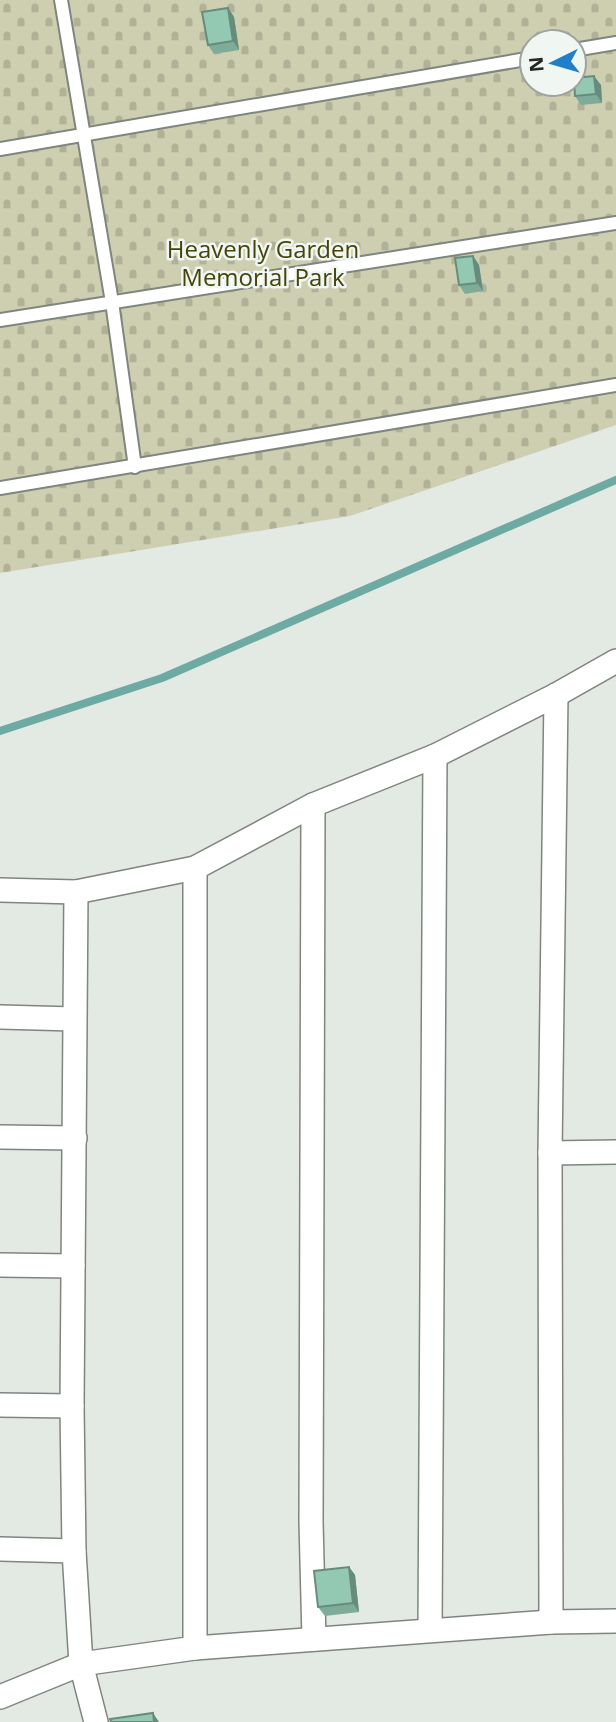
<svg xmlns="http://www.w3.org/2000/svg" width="616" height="1722" viewBox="0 0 616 1722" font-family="'Open Sans',sans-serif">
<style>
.cemetery{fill:url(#cemetery-stones);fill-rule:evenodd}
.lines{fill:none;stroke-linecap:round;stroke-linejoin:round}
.stream{stroke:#6eaaa4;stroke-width:8}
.lane-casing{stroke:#7f857f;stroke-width:16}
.street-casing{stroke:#7f857f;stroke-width:26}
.lane{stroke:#fff;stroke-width:12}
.street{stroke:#fff;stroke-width:23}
.wall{fill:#7eac99}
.shaded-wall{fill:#678c7d}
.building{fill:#93c8b2;stroke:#678c7d;stroke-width:2}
.labels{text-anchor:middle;stroke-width:5;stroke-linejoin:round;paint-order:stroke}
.park-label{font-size:24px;fill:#47440a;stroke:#f0f6f1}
</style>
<defs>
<pattern id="cemetery-stones" width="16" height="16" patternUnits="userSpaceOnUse" patternTransform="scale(1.75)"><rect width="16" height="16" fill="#ceceb0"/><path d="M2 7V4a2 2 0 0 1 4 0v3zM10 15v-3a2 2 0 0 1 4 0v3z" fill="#b1b197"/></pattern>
</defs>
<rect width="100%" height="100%" fill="#e3e9e3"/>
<!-- cemetery -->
<path class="cemetery" d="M0,0h616v425l-266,91 -350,57zM532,42h42v42h-42z"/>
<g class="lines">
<!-- stream -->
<path class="stream" d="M0,731l162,-53 454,-198"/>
<defs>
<g id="lane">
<path d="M61,0l51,302 23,165"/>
<path d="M574,50l42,-7"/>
<path d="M0,149l532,-91"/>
<path d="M0,320l616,-97"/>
<path d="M0,488l616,-103"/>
</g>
<g id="street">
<path d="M313,805l-2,717 3,117"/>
<path d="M0,890l76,2 119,-24 118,-63 122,-49 121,-61 60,-34"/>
<path d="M76,892l-4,514 2,145 7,113 15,58"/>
<path d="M0,1017l74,2"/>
<path d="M0,1137l75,1"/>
<path d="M550,1153l66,-1"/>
<path d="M0,1265l73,1"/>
<path d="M0,1405l72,1"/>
<path d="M0,1549l74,2"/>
<path d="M551,1622l-1,-469 6,-458"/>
<path d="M430,1630l5,-874"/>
<path d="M195,1648v-780"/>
<path d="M0,1697l81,-33 114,-16 356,-26 65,-1"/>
</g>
</defs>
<!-- lane casing -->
<use href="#lane" class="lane-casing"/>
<!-- street casing -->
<use href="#street" class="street-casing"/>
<!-- lane -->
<use href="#lane" class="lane"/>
<!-- street -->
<use href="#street" class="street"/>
</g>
<!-- wall -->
<g class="wall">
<path d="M228,8l6,9 5,33 -25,4 -6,-9z"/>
<path d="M601,85l1,18 -21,2 -6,-9z"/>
<path d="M473,256l6,9 4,26 -18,3 -6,-9z"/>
<path d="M349,1567l6,8 4,37 -34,4 -7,-9z"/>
</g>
<!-- shaded-wall -->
<g class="shaded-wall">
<path d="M228,8l6,9 5,33 -6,-9z"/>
<path d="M594,76l7,9 1,18 -6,-9z"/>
<path d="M473,256l6,9 4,26 -6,-8z"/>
<path d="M349,1567l6,8 4,37 -6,-9z"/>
<path d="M153,1713l6,9h-5z"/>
</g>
<!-- building -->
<g class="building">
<path d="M228,8l5,33 -25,4 -6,-33z"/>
<path d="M594,76l2,18 -21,2 -1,-18z"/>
<path d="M473,256l4,27 -18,2 -4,-27z"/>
<path d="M349,1567l4,36 -35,4 -4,-36z"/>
<path d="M153,1713l1,9h-43l-1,-3z"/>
</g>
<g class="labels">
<!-- park labels -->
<g class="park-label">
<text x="263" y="258">Heavenly Garden<tspan x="263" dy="28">Memorial Park</tspan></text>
</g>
</g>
<!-- north arrow -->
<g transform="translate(553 63) rotate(265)"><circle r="33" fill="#f0f6f1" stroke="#9ea39f" stroke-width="2"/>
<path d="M0-5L12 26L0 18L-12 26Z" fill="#1f7fcb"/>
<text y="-10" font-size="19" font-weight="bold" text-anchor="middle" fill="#242724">N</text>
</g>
</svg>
